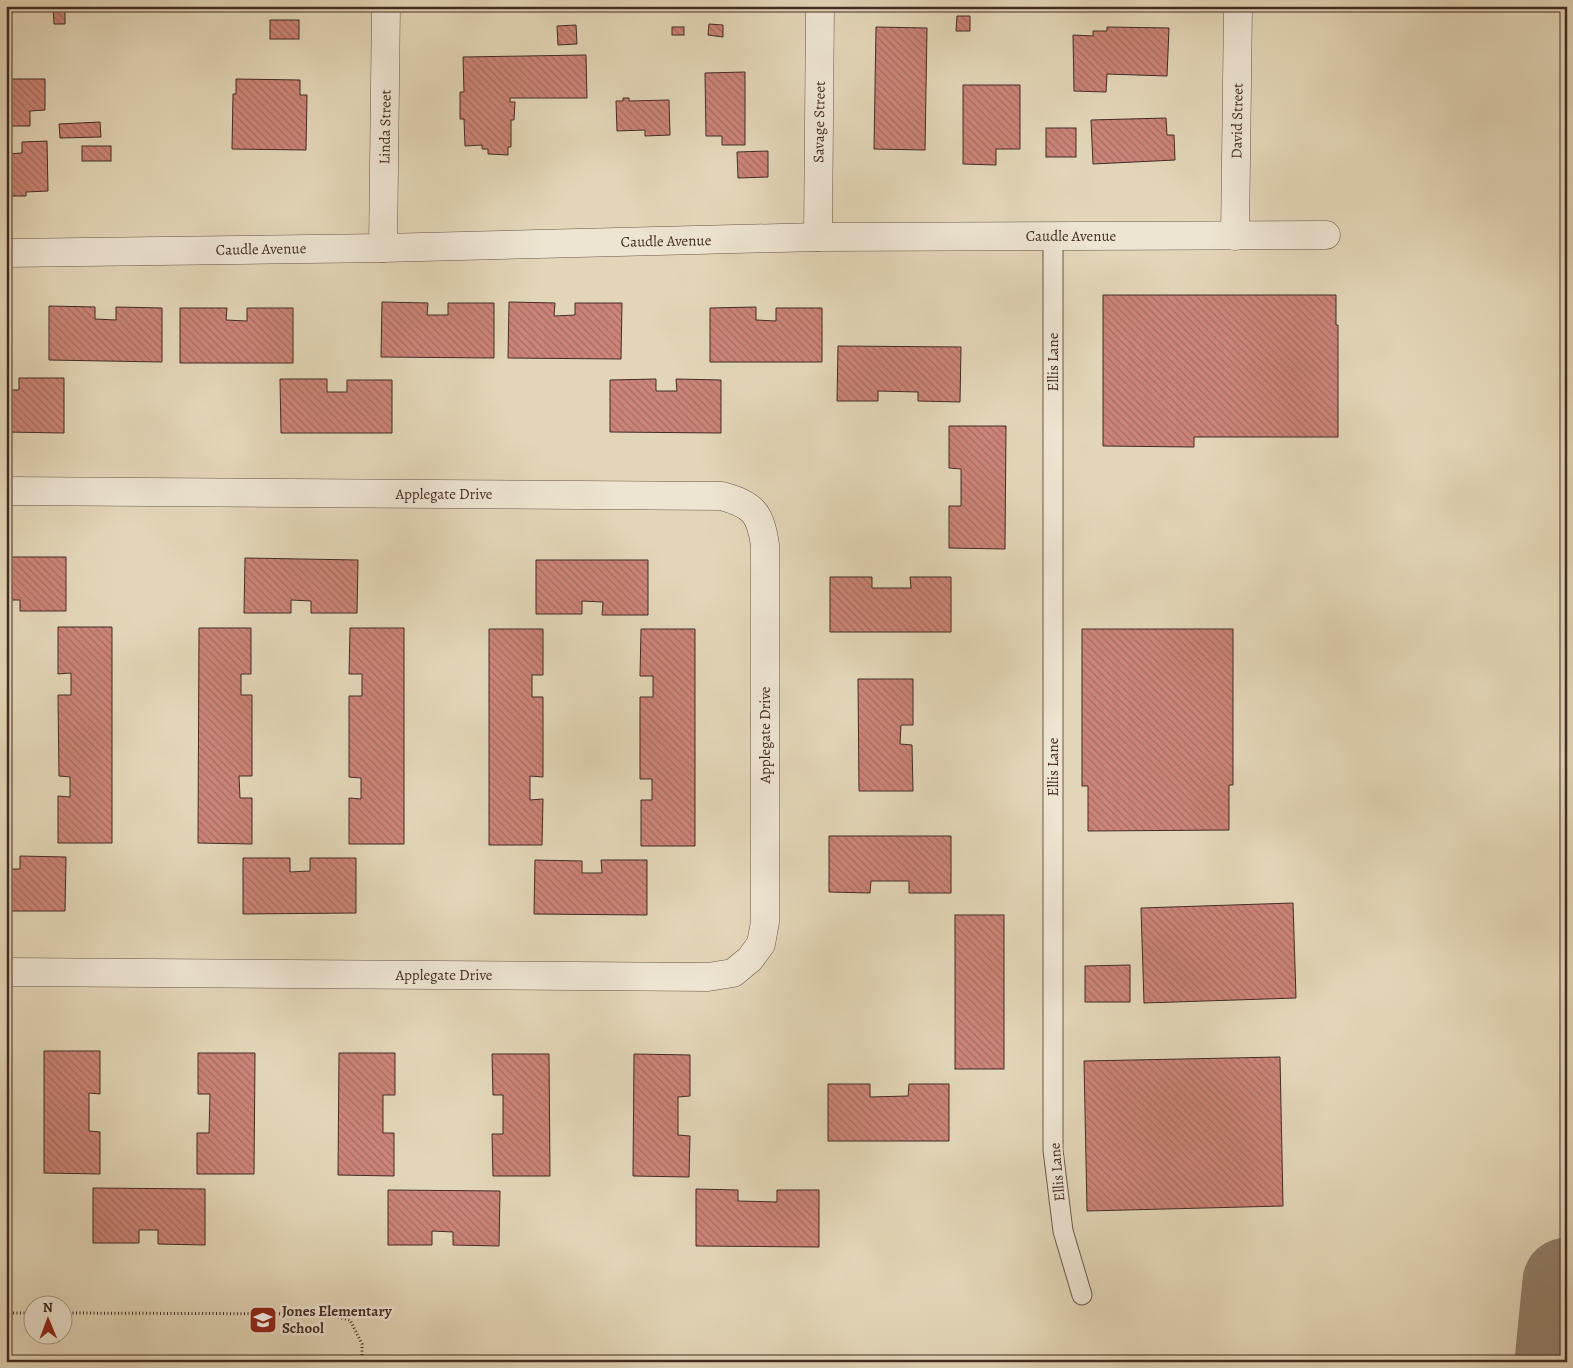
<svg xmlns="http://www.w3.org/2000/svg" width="1573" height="1368" viewBox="0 0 1573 1368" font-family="Alegreya,serif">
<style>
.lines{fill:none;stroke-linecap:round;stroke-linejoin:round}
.taxiway{stroke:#92816e;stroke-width:89}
.building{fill:url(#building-back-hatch);stroke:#422c23}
.lane-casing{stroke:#6a5648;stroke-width:21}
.street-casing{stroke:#6a5648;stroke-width:29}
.path{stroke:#422c23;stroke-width:3;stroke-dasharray:1 2.5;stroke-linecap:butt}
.lane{stroke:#ede4d1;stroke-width:19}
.street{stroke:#ede4d1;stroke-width:28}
.labels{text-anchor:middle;stroke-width:5;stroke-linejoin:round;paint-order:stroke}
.street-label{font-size:15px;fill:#422c23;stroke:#ede4d1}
.poi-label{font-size:15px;font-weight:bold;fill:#422c23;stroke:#ede4d1;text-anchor:start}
</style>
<defs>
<pattern id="building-back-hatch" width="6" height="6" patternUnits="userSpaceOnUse" patternTransform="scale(1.25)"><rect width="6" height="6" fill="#cc8478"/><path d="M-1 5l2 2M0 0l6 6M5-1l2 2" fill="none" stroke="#a76c62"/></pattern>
</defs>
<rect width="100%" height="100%" fill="#e3d6b8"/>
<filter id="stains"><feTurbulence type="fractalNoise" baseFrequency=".004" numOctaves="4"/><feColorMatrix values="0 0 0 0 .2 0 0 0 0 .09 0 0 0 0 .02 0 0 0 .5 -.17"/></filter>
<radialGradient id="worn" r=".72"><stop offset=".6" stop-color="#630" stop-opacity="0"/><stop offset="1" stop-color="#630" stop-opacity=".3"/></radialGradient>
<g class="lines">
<!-- taxiway -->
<path class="taxiway" d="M1559,1362l8,-80"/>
</g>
<!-- building -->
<g class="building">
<path d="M53,6h12v18h-11z"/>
<path d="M968,6h21v2l-21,1z"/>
<path d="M957,16h13v15h-14z"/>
<rect x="270" y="20" width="29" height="19"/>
<path d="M709,24l14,1v12l-15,-2z"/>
<path d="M576,25l1,19 -19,1 -1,-19z"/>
<rect x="672" y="27" width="12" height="8"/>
<path d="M876,27l51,1 -2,122 -51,-1z"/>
<path d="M1107,27l62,1 -2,48 -60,-2 -1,18 -32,-1 -1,-56 20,1v-5h14z"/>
<path d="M586,55l1,43h-77v4h5l-1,18h-3v27h-3v8l-20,-1v-5h-6v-4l-17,1 -1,-27h-4v-27h4l-1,-35z"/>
<path d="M745,72v73h-23v-9h-16l-1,-63z"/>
<path d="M6,79h39v31l-15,1v15h-24z"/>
<path d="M236,79l64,1v15h7l-1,55 -74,-1 1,-55h3z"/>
<path d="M963,85h57v64h-24v16l-33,-1z"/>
<path d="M623,98h6v3l40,-1 1,35 -25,1v-6l-28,1 -1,-30h7z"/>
<path d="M1166,118l1,17h7l1,25 -82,4 -2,-44z"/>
<path d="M100,122l1,15 -41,1 -1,-14z"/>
<rect x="1046" y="128" width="30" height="29"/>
<path d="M47,141l1,50 -22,1v4h-20v-42l16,-1v-11z"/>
<rect x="82" y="146" width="29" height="15"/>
<path d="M768,151v26l-30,1 -1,-26z"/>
<path d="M1103,295h233v30h2v112h-144v10l-91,-1z"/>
<path d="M382,302l46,1 -1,12h21v-12h46v55l-113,-1z"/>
<path d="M509,302l46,1 -1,13 21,-1v-12h47l-1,56 -113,-1z"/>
<path d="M49,306l46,1v12l21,1v-13l46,1v54l-113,-2z"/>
<path d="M756,307v13l20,1v-13h46v54h-112v-54z"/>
<path d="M180,308h47l-1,12 21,1v-13h46v55h-113z"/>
<path d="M838,346l123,1 -1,55 -42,-1v-9l-40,-1v10h-41z"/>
<path d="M19,378h45v55l-58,-1v-42h13z"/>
<path d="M280,379h47v13h20v-12h45v53h-111z"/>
<path d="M656,379v12h21l-1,-12 45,1v53l-111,-1v-52z"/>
<path d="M949,426h57l-1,123 -56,-1v-42h12v-37l-12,-1z"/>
<path d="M6,557h60v54h-46v-11h-14z"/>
<path d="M245,558l113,2 -1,53h-46v-12l-20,-1v13h-47z"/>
<path d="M536,560h112v55h-46l1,-13 -21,-1v13h-46z"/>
<path d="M830,577h42v11h39l-1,-11h41v55h-121z"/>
<path d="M58,627h54v216h-54v-47l12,1v-20l-11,-1 -1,-81h13v-22l-13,1z"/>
<path d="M199,628h52v46h-10v21h11v81h-13l1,22h12v46l-54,-1z"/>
<path d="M350,628h54v216h-55v-46l12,1v-21l-12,-1v-81h13v-22h-13z"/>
<path d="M489,629h54v46h-11v22h11v80l-13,-1v24l13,-1 -1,46h-53z"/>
<path d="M641,629h54v217h-54v-46h11v-21h-12v-82h13v-21h-13z"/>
<path d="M1082,629h151v156h-4v45l-141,1v-45h-6z"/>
<path d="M858,679h55v46h-12l-1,19 12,1 1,46h-54z"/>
<path d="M829,836h122v57h-42v-12h-38l-1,12 -41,-1z"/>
<path d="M20,856l46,1 -1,54h-59v-42h14z"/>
<path d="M243,858h47v14l20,-1v-13h46v55l-113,1z"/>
<path d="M535,860l47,1v12h20l-1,-13h46v55l-113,-1z"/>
<path d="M1293,903l3,95 -152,5 -3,-95z"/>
<rect x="955" y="915" width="49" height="154"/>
<path d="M1130,965v37h-45v-36z"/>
<path d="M44,1051h56v43l-11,-1v38l11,1v42l-56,-1z"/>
<path d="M198,1053h57l-1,121h-57v-41h12l1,-39h-12z"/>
<path d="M339,1053h56v42h-12v38h11v43l-56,-1z"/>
<path d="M492,1054h57l1,122h-57l-1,-42h11v-39h-10z"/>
<path d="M634,1054l56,1v41l-12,1v38l12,1 -1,41 -56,-1z"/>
<path d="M1280,1057l3,149 -196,5 -3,-150z"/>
<path d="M828,1084h42v13l38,-1 1,-12h40v57h-121z"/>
<path d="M93,1188l112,1v56l-47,-1v-14h-19v13h-46z"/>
<path d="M696,1189l42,1v11l39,1v-12h42v57l-123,-1z"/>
<path d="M388,1190l112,1 -1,55 -46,-1v-13l-21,-1v14h-44z"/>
</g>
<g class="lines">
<defs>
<path id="lane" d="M1053,236v914l10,81 19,64"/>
<g id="street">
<path d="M1235,236l3,-230"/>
<path d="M818,237l2,-231"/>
<path d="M383,248l3,-242"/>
<path d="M6,253l377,-5 435,-11 508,-2"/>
<path d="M6,491l716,5c31,9 38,16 43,49v377l-4,22 -11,15 -17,14 -25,4 -702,-5"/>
</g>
</defs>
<!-- lane casing -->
<use href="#lane" class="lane-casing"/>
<!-- street casing -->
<use href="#street" class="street-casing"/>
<!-- path -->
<g class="path">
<path d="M6,1313h26"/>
<path d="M62,1313l262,1 26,6 12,24v18"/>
</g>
<!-- lane -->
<use href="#lane" class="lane"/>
<!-- street -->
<use href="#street" class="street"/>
</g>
<!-- icons -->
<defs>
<symbol id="school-square" viewBox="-11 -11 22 22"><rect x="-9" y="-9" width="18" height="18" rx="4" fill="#8f2418" stroke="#ede4d1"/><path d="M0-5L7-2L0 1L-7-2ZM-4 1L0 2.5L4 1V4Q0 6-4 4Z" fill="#fff"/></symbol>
</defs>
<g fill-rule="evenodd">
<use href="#school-square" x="247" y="1304" width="32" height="32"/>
</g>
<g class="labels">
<!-- street labels -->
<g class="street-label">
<text transform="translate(1237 121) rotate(-89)" y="5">David Street</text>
<text transform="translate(819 122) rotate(-89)" y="5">Savage Street</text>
<text transform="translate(385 127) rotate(-89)" y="5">Linda Street</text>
<text x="1071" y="241">Caudle Avenue</text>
<text transform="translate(666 241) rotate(-1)" y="5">Caudle Avenue</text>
<text transform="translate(261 249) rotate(-1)" y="5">Caudle Avenue</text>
<text transform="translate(1053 362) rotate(-90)" y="5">Ellis Lane</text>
<text x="444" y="499">Applegate Drive</text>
<text transform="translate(765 735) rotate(-90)" y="5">Applegate Drive</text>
<text transform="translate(1053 767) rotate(-90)" y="5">Ellis Lane</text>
<text x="444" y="980">Applegate Drive</text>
<text transform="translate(1057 1172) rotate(-95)" y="5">Ellis Lane</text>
</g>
<!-- poi labels -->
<g class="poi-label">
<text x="282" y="1316">Jones Elementary<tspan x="282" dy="17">School</tspan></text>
</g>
</g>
<!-- margin -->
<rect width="1573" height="1368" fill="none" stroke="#e3d6b8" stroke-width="25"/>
<rect x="8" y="8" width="1558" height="1353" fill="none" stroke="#422c23" stroke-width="2.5"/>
<rect x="12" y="12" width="1548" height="1343" fill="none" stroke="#422c23"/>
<!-- north arrow -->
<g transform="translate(48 1320) rotate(359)"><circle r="24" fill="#ede4d1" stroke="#a99a8b"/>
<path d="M0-4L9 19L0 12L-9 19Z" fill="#8f2418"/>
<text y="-8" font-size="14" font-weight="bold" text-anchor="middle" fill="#422c23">N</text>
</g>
<rect width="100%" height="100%" filter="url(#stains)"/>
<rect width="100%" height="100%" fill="url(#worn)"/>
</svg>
